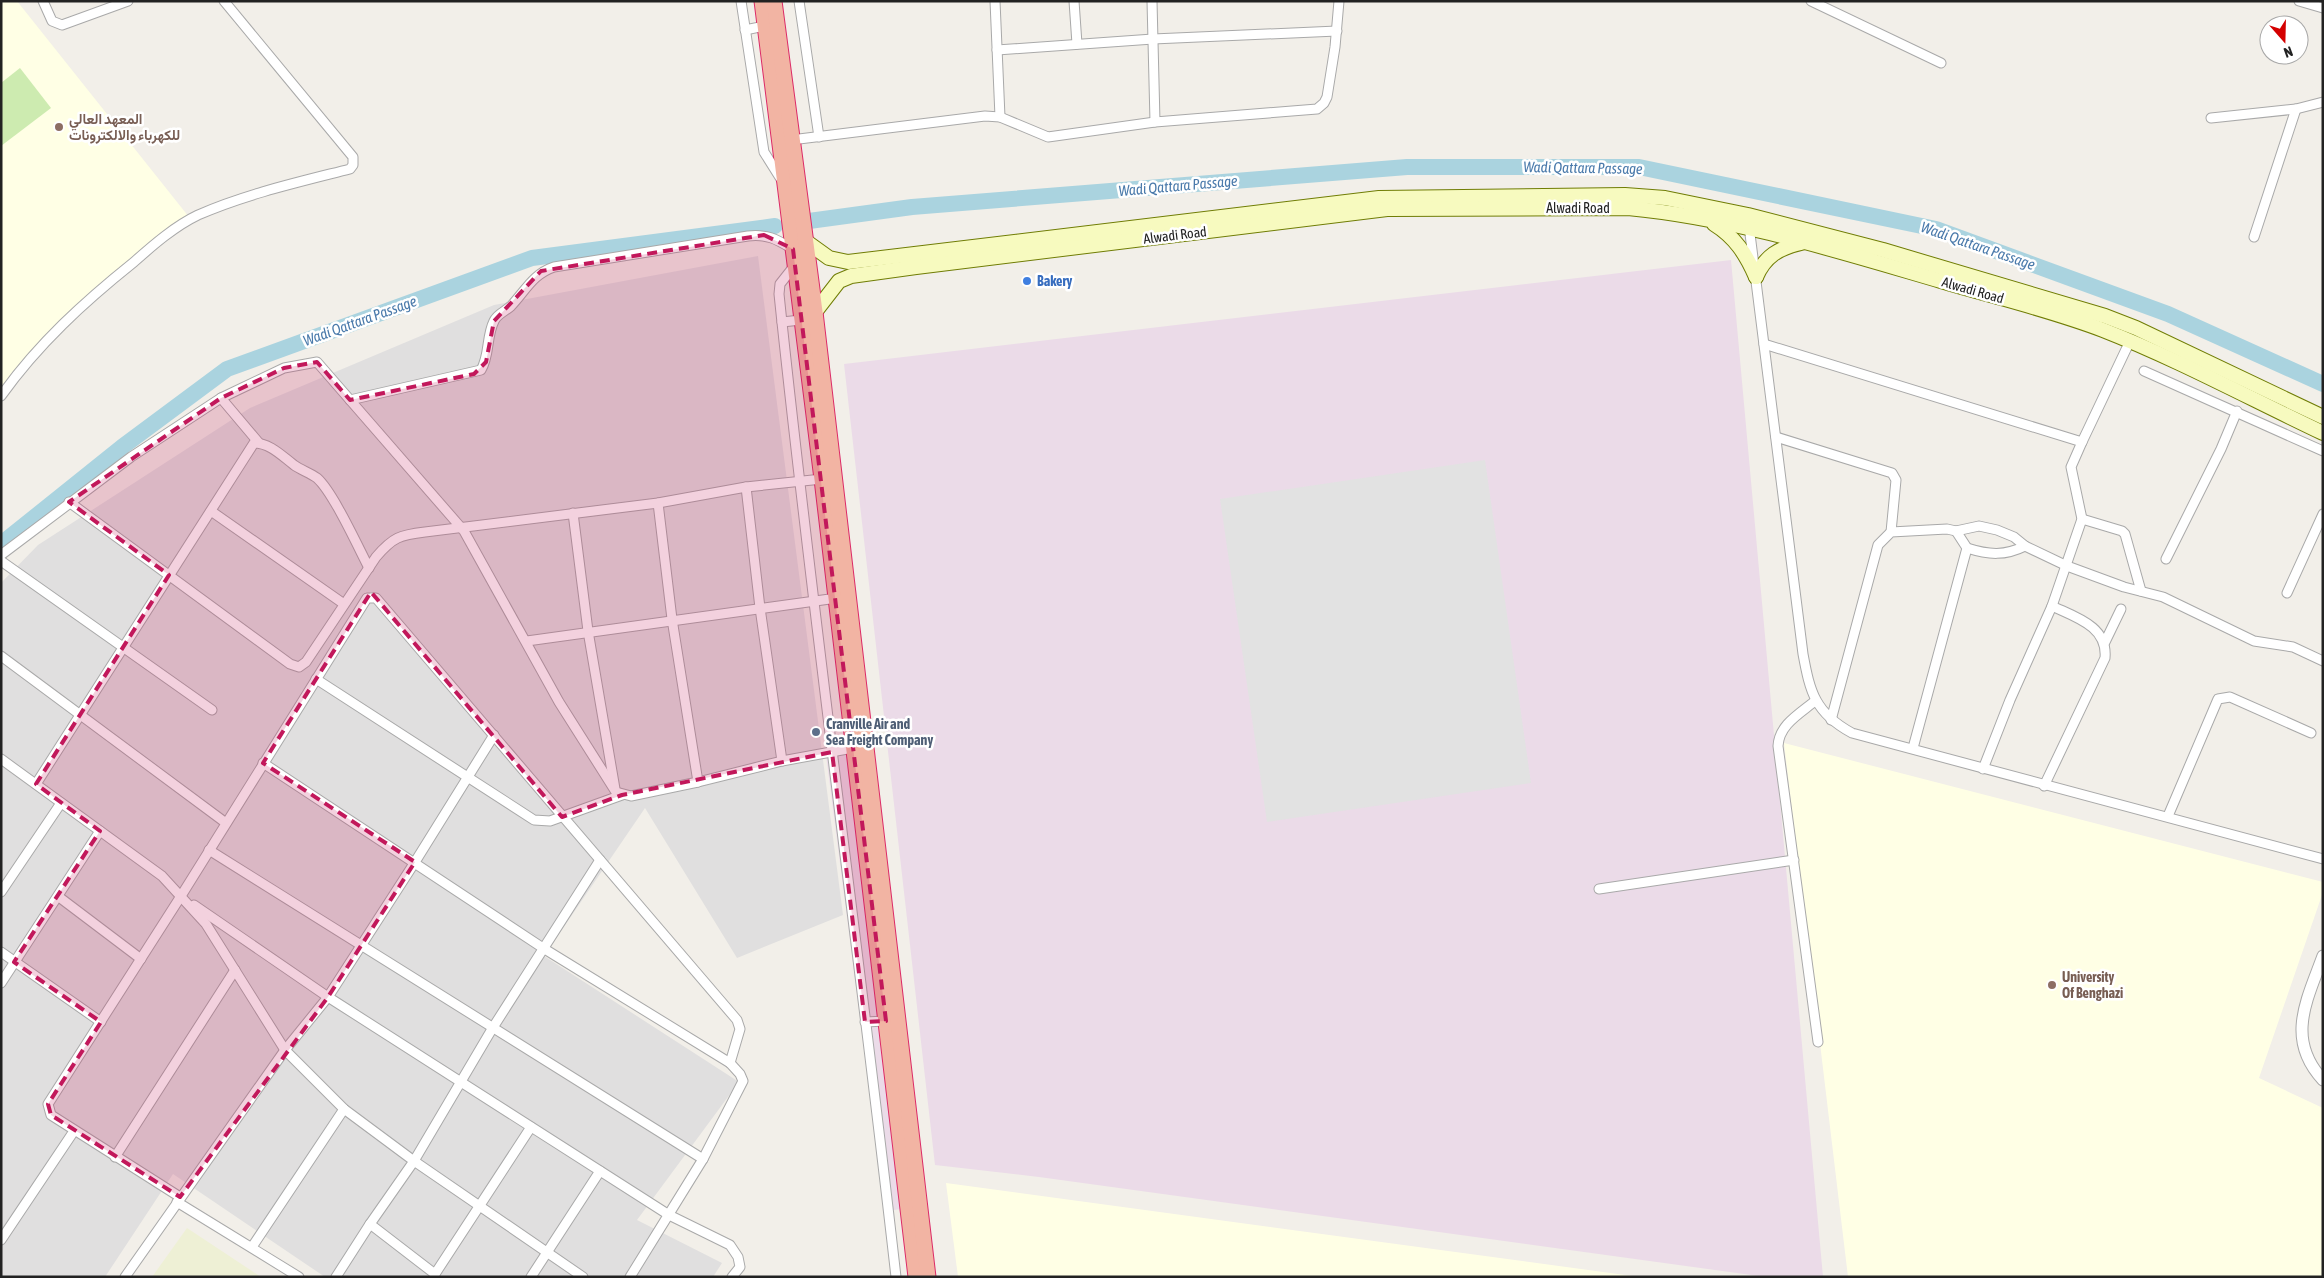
<svg xmlns="http://www.w3.org/2000/svg" width="2324" height="1278" viewBox="0 0 2324 1278" font-family="'Asap Condensed',Vazirmatn,sans-serif">
<style>
.residential{fill:#e0dfdf}
.industrial{fill:#ebdbe8}
.education{fill:#ffffe5}
.farmland{fill:#eef0d5}
.grass{fill:#cdebb0}
.parking{fill:#e2e2e2}
.lines{fill:none;stroke-linecap:round;stroke-linejoin:round}
.river{stroke:#aad3df;stroke-width:16}
.minor-casing{stroke:#a9a9a9;stroke-width:11}
.tertiary-casing{stroke:#a9a9a9;stroke-width:13}
.secondary-casing{stroke:#707d05;stroke-width:16}
.trunk-casing{stroke:#dc2a67;stroke-width:17}
.minor{stroke:#fff;stroke-width:9}
.tertiary{stroke:#fff;stroke-width:11}
.secondary{stroke:#f7fabf;stroke-width:14}
.trunk{stroke:#f2b4a3;stroke-width:15}
.marked{fill:#c2185b;fill-opacity:0.2;stroke:#c2185b;stroke-width:4;stroke-dasharray:10 6;stroke-linejoin:round}
.education-dot{fill:#8d6e63;stroke:#fff;stroke-width:2}
.shop-dot{fill:#3f7fe0;stroke:#fff;stroke-width:2}
.service-dot{fill:#5c6f8a;stroke:#fff;stroke-width:2}
.labels{text-anchor:middle;stroke-width:5;stroke-linejoin:round;paint-order:stroke}
.education-label{font-size:14px;font-weight:bold;fill:#785e54;stroke:#fff;text-anchor:start}
.street-label{font-size:14px;fill:#222;stroke:#fff}
.shop-label{font-size:14px;font-weight:bold;fill:#366cbe;stroke:#fff;text-anchor:start}
.service-label{font-size:14px;font-weight:bold;fill:#4e5e75;stroke:#fff;text-anchor:start}
.water-label{font-size:15px;font-style:italic;fill:#4a7aab;stroke:#fff}
</style>
<rect width="100%" height="100%" fill="#f2efe9"/>
<!-- residential -->
<path class="residential" d="M758,256l85,659 -106,43 -92,-150 -101,148 195,126 -102,138 85,43 -9,14h-388l-152,-103 -68,103h-104v-694l37,-38 212,-137 244,-103z"/>
<!-- industrial -->
<g class="industrial">
<path d="M1731,260l92,1017h-57l-727,-100 -104,-12 -91,-801z"/>
<path d="M851,748l51,461 -17,2 -59,-456z"/>
</g>
<!-- education -->
<g class="education">
<path d="M1,1h16l172,216 -55,38 -102,101 -31,40z"/>
<path d="M1784,743l539,139v10l-64,186 64,30v169h-475z"/>
<path d="M946,1183l694,94h-682z"/>
</g>
<!-- farmland -->
<path class="farmland" d="M187,1228l74,49h-109z"/>
<!-- grass -->
<path class="grass" d="M20,68l31,40 -50,38v-63z"/>
<!-- parking -->
<path class="parking" d="M1485,460l46,323 -264,39 -47,-323z"/>
<g class="lines">
<!-- river -->
<g class="river">
<path d="M809,221l103,-14 495,-40h232l297,62 232,85 155,70"/>
<path d="M1,544l121,-97 105,-78 305,-111 243,-32"/>
</g>
<defs>
<g id="minor">
<path d="M43,1l9,20 10,4 66,-24"/>
<path d="M741,1l23,151 17,27"/>
<path d="M799,1l20,136"/>
<path d="M995,1l5,116"/>
<path d="M1074,1l3,43"/>
<path d="M1152,1l3,121"/>
<path d="M1811,1l130,62"/>
<path d="M2299,1l24,7"/>
<path d="M745,30l20,-4"/>
<path d="M997,50l156,-11 184,-8"/>
<path d="M2211,118l85,-9 27,-7"/>
<path d="M791,140l194,-24 15,1 48,20 107,-15 162,-13 7,-6 3,-6 8,-50 4,-46"/>
<path d="M1749,226l54,428c7,38 12,59 49,79l471,126"/>
<path d="M2254,237l42,-128"/>
<path d="M795,265l-15,19 -1,10c34,328 80,655 117,983"/>
<path d="M782,322l19,-2"/>
<path d="M1764,344l318,98 48,-101"/>
<path d="M2144,371l179,80"/>
<path d="M1,396c37,-52 83,-94 133,-134 19,-17 41,-36 64,-47 48,-21 101,-33 152,-46l3,-4v-8l-129,-156"/>
<path d="M221,398l38,45"/>
<path d="M350,400l131,-30c9,-15 5,-33 13,-49 3,-7 12,-10 17,-15 15,-16 22,-32 43,-39l194,-31c20,-2 28,3 45,13"/>
<path d="M1776,437l116,36 4,7 -5,52"/>
<path d="M746,487l14,121 22,153"/>
<path d="M69,502l221,162 9,3 7,-5 70,-105c17,-20 24,-22 49,-25l233,-29 88,-16 76,-8"/>
<path d="M658,503l14,116 26,163"/>
<path d="M211,511l133,93"/>
<path d="M573,513l15,118 27,158"/>
<path d="M2082,519l40,12 3,3 16,57"/>
<path d="M1967,548c22,7 38,8 58,-2"/>
<path d="M1,555l130,-98 90,-59 63,-30 33,-6 147,169 95,171 57,90 15,4 67,-14 84,-21 71,-13"/>
<path d="M2166,559l55,-110 16,-38"/>
<path d="M1,561l211,149"/>
<path d="M2287,593l36,-79"/>
<path d="M527,641l310,-43"/>
<path d="M2105,642l16,-33"/>
<path d="M1,656l225,167"/>
<path d="M316,679l218,141 16,1 72,-26"/>
<path d="M1815,701c-16,13 -36,24 -37,45l40,296"/>
<path d="M1831,720l47,-175 13,-13 56,-3 9,2 23,-5 18,4 17,7 11,9 42,20 57,21 39,10 91,44 39,6 30,14"/>
<path d="M1913,748l54,-200 -11,-17"/>
<path d="M1,759l161,117 44,48 79,126 59,59 70,52 -44,63 65,50 -1,3"/>
<path d="M263,763l280,185 187,115 10,11 3,7 -40,78 -73,118"/>
<path d="M1983,769l27,-69 42,-94 30,-87 -11,-52 11,-25"/>
<path d="M36,784l218,-341c16,0 28,13 40,22 7,5 16,8 23,13 16,14 41,69 52,90"/>
<path d="M2044,786l61,-128c3,-32 -30,-41 -53,-52"/>
<path d="M2168,816l50,-117 12,-2 81,36"/>
<path d="M209,850l494,309"/>
<path d="M1599,889l195,-29"/>
<path d="M1,892l60,-89"/>
<path d="M59,897l82,62"/>
<path d="M194,905l134,92 341,218 61,30 8,12 2,10 -8,10"/>
<path d="M1,952l100,70"/>
<path d="M1,983l99,-152"/>
<path d="M865,1022l21,-1"/>
<path d="M115,1157l120,-187"/>
<path d="M180,1197l-129,-82 -3,-11 133,-208 186,-298h9l361,422 3,9 -10,34"/>
<path d="M177,1202l122,75"/>
<path d="M1,1240l73,-109"/>
<path d="M252,1247l92,-138"/>
<path d="M435,1274l96,-147"/>
<path d="M125,1277l160,-227 43,-53 87,-135 79,-127"/>
<path d="M336,1277l34,-53"/>
<path d="M531,1277l69,-106"/>
<path d="M583,1277l-169,-116 78,-132 108,-169"/>
</g>
<path id="tertiary" d="M2323,956c-16,44 -38,83 0,124"/>
<g id="secondary">
<path d="M1714,224c21,13 32,30 42,53"/>
<path d="M804,240l25,18 19,4 531,-64 246,-3 40,3 83,17 135,35 222,66 31,12 187,89"/>
<path d="M1756,277c9,-21 23,-29 45,-34"/>
<path d="M815,312l24,-31 12,-5 65,-9 471,-58 241,-1c106,10 210,43 313,73 54,16 110,29 162,49 74,29 148,69 220,103"/>
</g>
<g id="trunk">
<path d="M762,1l60,478 94,798"/>
<path d="M774,1l41,311 113,965"/>
</g>
</defs>
<!-- minor casing -->
<use href="#minor" class="minor-casing"/>
<!-- tertiary casing -->
<use href="#tertiary" class="tertiary-casing"/>
<!-- secondary casing -->
<use href="#secondary" class="secondary-casing"/>
<!-- trunk casing -->
<use href="#trunk" class="trunk-casing"/>
<!-- minor -->
<use href="#minor" class="minor"/>
<!-- tertiary -->
<use href="#tertiary" class="tertiary"/>
<!-- secondary -->
<use href="#secondary" class="secondary"/>
<!-- trunk -->
<use href="#trunk" class="trunk"/>
</g>
<!-- marked area -->
<path class="marked" d="M764,235l29,14 93,772 -21,1 -33,-270 -210,43 -60,22 -191,-225 -108,171 152,99 -87,135 -148,200 -129,-82 -3,-11 53,-82 -87,-60 86,-131 -64,-47 133,-209 -100,-73 152,-104 63,-30 33,-6 33,38 124,-26 12,-12 8,-41 47,-50z"/>
<!-- markers -->
<g class="education-dot">
<circle cx="59" cy="127" r="5"/>
<circle cx="2052" cy="985" r="5"/>
</g>
<circle class="shop-dot" cx="1027" cy="281" r="5"/>
<circle class="service-dot" cx="816" cy="732" r="5"/>
<g class="labels">
<!-- education labels -->
<g class="education-label">
<text x="69" y="124">المعهد العالي<tspan x="69" dy="16">للكهرباء والالكترونات</tspan></text>
<text x="2062" y="982">University<tspan x="2062" dy="16">Of Benghazi</tspan></text>
</g>
<!-- street labels -->
<g class="street-label">
<text x="1578" y="213">Alwadi Road</text>
<text transform="translate(1175 235) rotate(-7)" y="5">Alwadi Road</text>
<text transform="translate(1973 290) rotate(16)" y="5">Alwadi Road</text>
</g>
<!-- shop labels -->
<g class="shop-label">
<text x="1037" y="286">Bakery</text>
</g>
<!-- service labels -->
<g class="service-label">
<text x="826" y="729">Cranville Air and<tspan x="826" dy="16">Sea Freight Company</tspan></text>
</g>
<!-- water labels -->
<g class="water-label">
<text transform="translate(1583 168) rotate(1)" y="5">Wadi Qattara Passage</text>
<text transform="translate(1178 186) rotate(-5)" y="5">Wadi Qattara Passage</text>
<text transform="translate(1978 246) rotate(19)" y="5">Wadi Qattara Passage</text>
<text transform="translate(360 321) rotate(-20)" y="5">Wadi Qattara Passage</text>
</g>
</g>
<!-- border -->
<rect width="2324" height="1278" fill="none" stroke="#222222" stroke-width="5"/>
<!-- north arrow -->
<g transform="translate(2284 40) rotate(160)"><circle r="24" fill="#ffffff" stroke="#a7a7a7"/>
<path d="M0-4L9 19L0 12L-9 19Z" fill="#d40000"/>
<text y="-8" font-size="14" font-weight="bold" text-anchor="middle" fill="#222222">N</text>
</g>
</svg>
